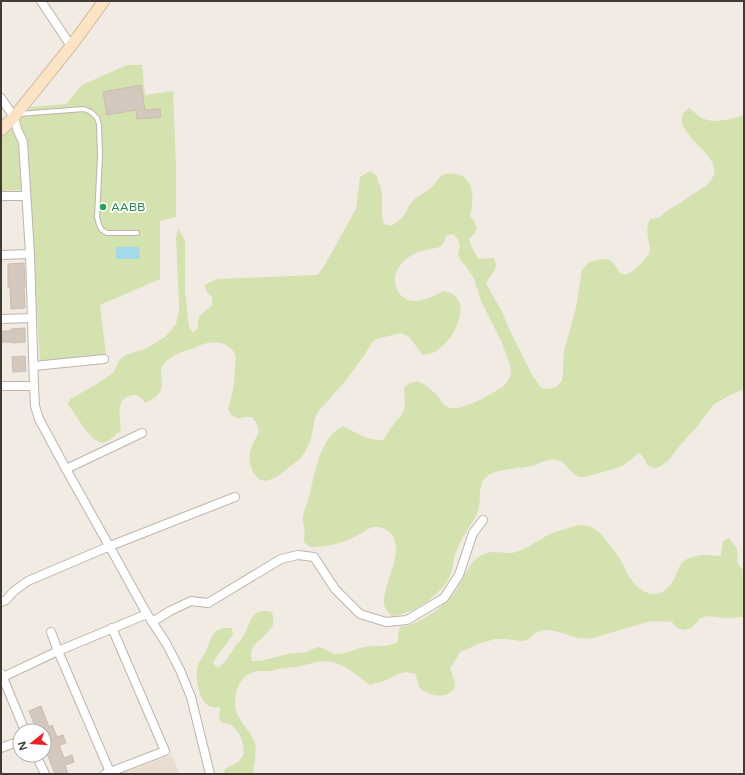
<svg xmlns="http://www.w3.org/2000/svg" width="745" height="775" viewBox="0 0 745 775" font-family="'Varela Round',sans-serif">
<style>
.education{fill:#e9ddcf}
.green{fill:#d4e2b0}
.water{fill:#a4d9ea}
.building{fill:#d4c8be;stroke:#cbbbaf}
.lines{fill:none;stroke-linecap:round;stroke-linejoin:round}
.lane-casing{stroke:#beb4ab;stroke-width:6}
.street-casing{stroke:#beb4ab;stroke-width:10}
.secondary-casing{stroke:#d0b99a;stroke-width:13}
.lane{stroke:#fff;stroke-width:4}
.street{stroke:#fff;stroke-width:8}
.secondary{stroke:#fae4c5;stroke-width:11}
.leisure-dot{fill:#2e9e5b;stroke:#fff;stroke-width:1.5}
.labels{text-anchor:middle;stroke-width:3.5;stroke-linejoin:round;paint-order:stroke}
.leisure-label{font-size:12px;fill:#27864d;stroke:#fff;text-anchor:start}
</style>
<rect width="100%" height="100%" fill="#f1ebe4"/>
<!-- education -->
<path class="education" d="M172,755l7,19h-60z"/>
<!-- green -->
<g class="green">
<path d="M127,65h15l3,30 28,-4 3,76v50l-16,4v58l-60,26 6,49 -66,7 -10,-165 -2,-53 -11,-15 1,-7 8,-11 6,-3 34,-3 16,-19z"/>
<path d="M690,108c3,3 6,6 10,9 13,8 31,2 44,-2v274l-14,6 -17,10 -17,23 -15,16 -13,17 -7,5 -7,2 -7,-3 -3,-7 -5,-5c-6,4 -11,10 -17,13 -4,2 -39,12 -41,11 -10,-1 -13,-15 -24,-17 -9,-2 -17,4 -26,6 -12,3 -37,2 -46,12 -7,8 -4,20 -6,29 -2,10 -9,18 -14,27 -3,4 -5,9 -7,13 -5,9 -4,20 -8,29 -8,18 -38,39 -58,40 -4,-3 -7,-7 -8,-12 -2,-21 25,-56 4,-73 -4,-3 -10,-5 -15,-4 -5,1 -13,8 -19,10 -13,7 -30,10 -44,10l-6,-5c0,-5 1,-10 0,-15 0,-4 -2,-6 -1,-9 0,-8 5,-14 6,-21 6,-23 10,-59 34,-71 14,7 24,15 40,14l12,-18 6,-6 3,-6 1,-7 -1,-16 6,-4 7,-2 7,3 11,9 9,12 6,3h8l13,-4 13,-6 20,-12 4,-6 3,-7 -1,-8 -8,-22 -21,-42 -7,-22 -8,-13 -5,-5 -3,-7 2,-7 -2,-8 -5,-5 -7,2c-3,14 -9,11 -20,14 -7,1 -15,5 -20,9 -5,4 -10,12 -11,18 -1,9 4,20 13,23 10,4 27,-4 35,-9 37,5 7,61 -15,63 -2,1 -4,0 -6,0l-9,-12 -5,-6 -7,-3 -25,6 -5,5 -8,13 -17,23 -28,32 -3,6 -4,21 -6,13 -4,6 -23,18 -6,3 -7,2 -7,-2c-14,-18 -9,-29 1,-47l-2,-8 -5,-7h-7l-7,2 -7,-4 -3,-7c5,-13 6,-25 7,-39 0,-5 2,-11 0,-15 -2,-4 -6,-7 -9,-9 -12,-6 -23,-1 -35,4 -13,4 -23,8 -30,19 1,20 5,25 -16,35 -3,-5 -7,-9 -13,-8 -17,3 -12,23 -11,35l-11,10 -7,3 -8,-3 -11,-12 -16,-24 2,-5 27,-15 17,-12 6,-13 6,-4 21,-7 19,-12 10,-12 3,-14v-7l-3,-64 2,-11 7,12v51l4,36 4,6 5,-5c-1,-16 5,-13 14,-23v-8l-5,-5 -3,-7 14,-6 99,-4 6,-7 33,-59 4,-32 10,-6 6,4 5,13 1,7v22l2,7 7,2c4,-3 9,-5 12,-10 4,-4 5,-9 8,-13 5,-6 12,-9 17,-13 4,-3 7,-6 9,-9 2,-2 2,-4 4,-5 6,-4 19,-3 24,2 10,9 8,26 5,38l4,5 3,7 -3,6 -5,5c2,8 5,13 10,20l15,-1 2,7 -2,6 -8,12 17,31 8,19 20,40 10,15 8,1 7,-2 6,-6 1,-6v-8l1,-16 12,-43 6,-38 7,-8 14,-3 7,1 5,5 4,7 6,3c9,-4 11,-6 17,-13 3,-4 8,-7 8,-13 0,-2 -1,-4 -1,-6 -2,-9 -3,-15 1,-24 11,-1 10,-3 18,-9 6,-4 13,-7 19,-12 9,-7 23,-11 27,-24 1,-5 -1,-11 -4,-15 -7,-12 -45,-38 -20,-51z"/>
<path d="M10,128c11,8 12,48 14,62l-23,1v-57z"/>
<path d="M579,525c16,0 23,9 31,21 5,6 9,11 13,18 1,2 2,5 3,8 4,7 10,14 16,18 12,8 24,3 31,-9 4,-6 5,-16 12,-21 5,-3 15,-5 21,-5 7,0 8,2 15,0l2,-14 6,-3c3,4 6,7 8,11 2,10 -3,14 7,21v47l-18,1 -18,-2 -7,2 -10,10 -7,2 -7,-2 -5,-6 -18,-1 -7,1 -54,16c-7,1 -15,1 -22,-2 -17,-5 -29,-12 -43,4l-7,1 -14,-2h-12l-14,4 -21,9 -10,17 5,13 -1,7c-2,2 -3,3 -5,4 -8,5 -21,2 -28,-4 -3,-3 -4,-11 -6,-15 -12,-4 -16,0 -27,5 -5,3 -12,4 -18,6 -12,-8 -23,-20 -38,-23 -13,-3 -24,3 -36,5 -6,1 -12,1 -18,2 -3,1 -6,2 -9,2 -4,0 -8,0 -12,0 -16,3 -22,18 -22,32 0,17 16,26 20,41 2,9 -1,20 -2,30h-30l3,-6c6,-3 14,-5 17,-13 3,-9 -4,-25 -12,-30 -3,-2 -6,-2 -10,-2l-2,-7 1,-7 -1,-2c-2,0 -5,1 -7,0 -12,-2 -17,-28 -15,-38 1,-6 4,-9 7,-14 8,-14 6,-30 28,-27l1,6c-6,11 -15,18 -20,29l5,5c8,-6 13,-15 18,-23 3,-3 6,-6 8,-10 8,-13 6,-28 28,-23 1,4 2,9 1,13 -1,3 -4,5 -6,8 -9,10 -19,12 -15,28 14,0 23,-4 36,-7 6,-1 13,-1 19,-2 4,-2 7,-4 11,-5 6,0 11,6 17,7 11,1 20,-6 30,-7 13,-2 21,1 33,-5v-8l2,-7c5,-1 10,-2 15,-4 14,-6 34,-21 42,-34 7,-11 12,-28 25,-34 11,-6 19,-1 30,-2 12,-2 26,-13 38,-19 9,-4 19,-6 29,-9z"/>
</g>
<!-- water -->
<path class="water" d="M116,247h23l1,12h-24z"/>
<!-- building -->
<g class="building">
<path d="M141,85l4,25 15,-1 1,8 -24,2 -1,-9 -29,5 -4,-23z"/>
<path d="M24,263l1,24h-1l1,21 -14,1 -1,-22h-2v-23z"/>
<path d="M25,328v14l-13,1v-1h-11v-11h10v-2z"/>
<path d="M25,356l1,15 -13,1 -1,-15z"/>
<path d="M41,706l8,21 3,-2 5,12 6,-2 3,8 -7,2 5,13 8,-3 2,7 -9,3 3,9h-13l-9,-23 -2,1v-21h-7l-8,-20z"/>
</g>
<g class="lines">
<defs>
<path id="lane" d="M19,114l65,-5 7,3 6,6 2,6 1,32 -3,61 2,8 3,5 5,3h30"/>
<g id="street">
<path d="M41,1l30,45"/>
<path d="M1,98l13,19 3,12 6,13 7,112 4,132 1,20 4,13 27,50 46,82 35,63 19,29 14,27 11,27 19,77"/>
<path d="M1,196h25"/>
<path d="M1,255l29,-1"/>
<path d="M1,319l31,-1"/>
<path d="M34,366l70,-7"/>
<path d="M1,386h33"/>
<path d="M66,469l76,-36"/>
<path d="M1,602l5,-2 8,-9 14,-10 82,-35 125,-49"/>
<path d="M152,622l18,-11 21,-10 17,2 73,-44 17,-4 16,2 21,32 25,25 26,8 21,-2 37,-22 15,-23 14,-42 10,-13"/>
<path d="M51,632l7,19 52,121"/>
<path d="M1,673l24,58"/>
<path d="M1,678l57,-27 89,-37"/>
<path d="M1,748l19,-7"/>
<path d="M36,755l9,19"/>
<path d="M105,774l60,-23 -53,-123"/>
</g>
<path id="secondary" d="M1,130l13,-13 57,-71 33,-45"/>
</defs>
<!-- lane casing -->
<use href="#lane" class="lane-casing"/>
<!-- street casing -->
<use href="#street" class="street-casing"/>
<!-- secondary casing -->
<use href="#secondary" class="secondary-casing"/>
<!-- lane -->
<use href="#lane" class="lane"/>
<!-- street -->
<use href="#street" class="street"/>
<!-- secondary -->
<use href="#secondary" class="secondary"/>
</g>
<!-- markers -->
<circle class="leisure-dot" cx="103" cy="207" r="4"/>
<g class="labels">
<!-- leisure labels -->
<g class="leisure-label">
<text x="111" y="211">AABB</text>
</g>
</g>
<!-- border -->
<rect width="745" height="775" fill="none" stroke="#423b35" stroke-width="4"/>
<!-- north arrow -->
<g transform="translate(32 743) rotate(253)"><circle r="19" fill="#ffffff" stroke="#b3b1ae"/>
<path d="M0-3L7 15L0 10L-7 15Z" fill="#e92326"/>
<text y="-6" font-size="11" font-weight="bold" text-anchor="middle" fill="#423b35">N</text>
</g>
</svg>
